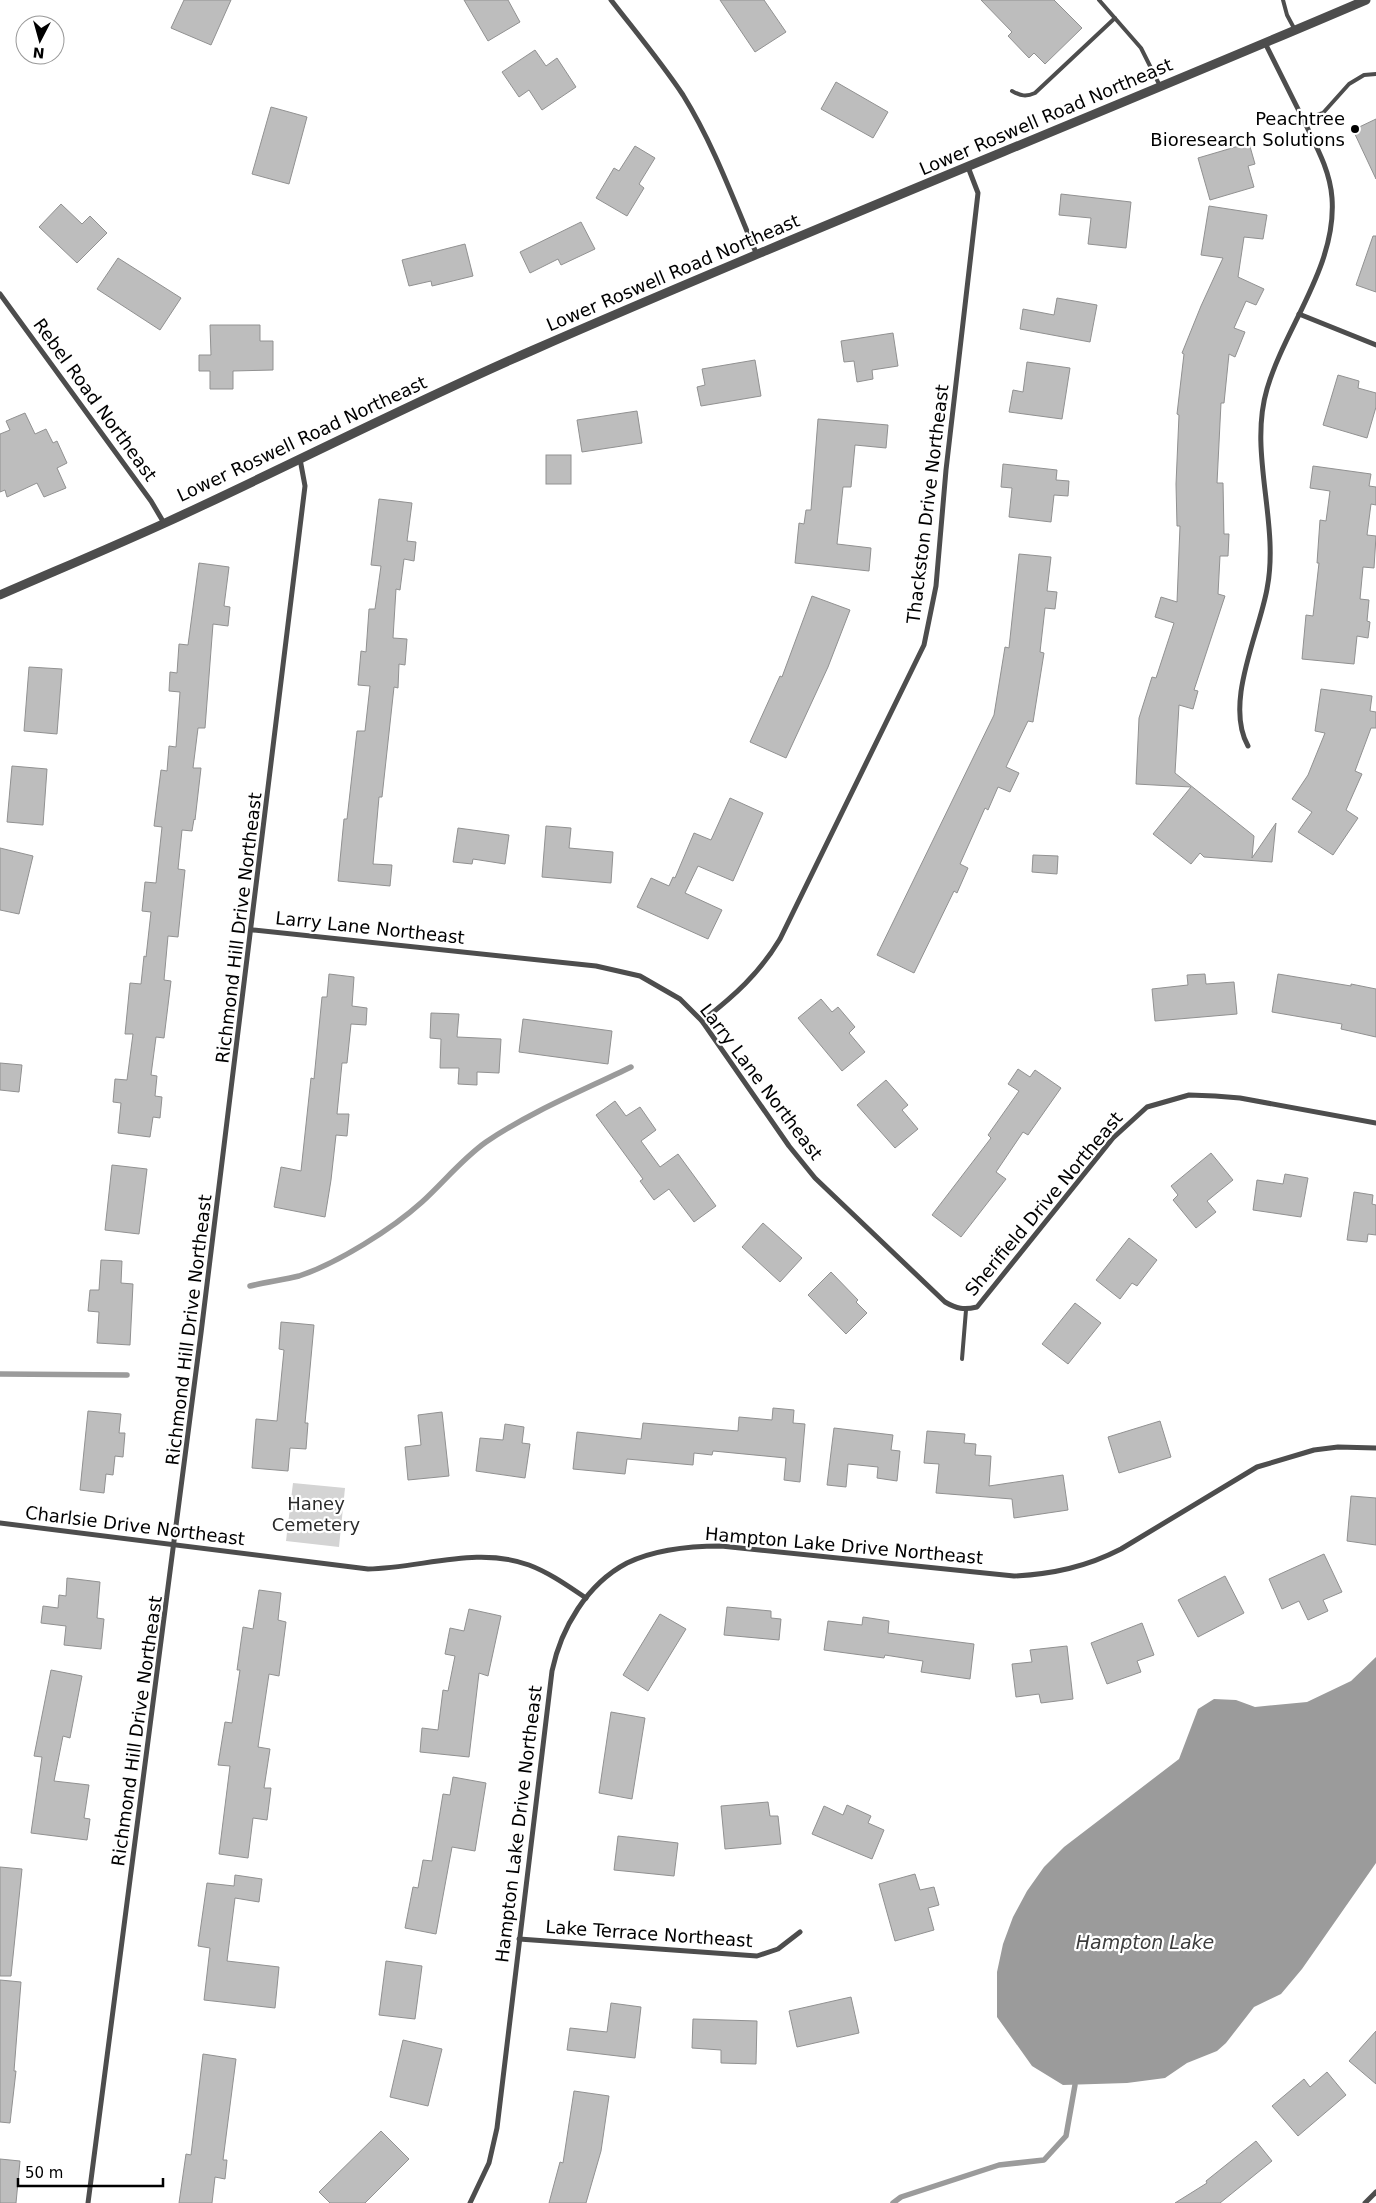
<svg xmlns="http://www.w3.org/2000/svg" width="1376" height="2203" viewBox="0 0 1376 2203" font-family="'DejaVu Sans',sans-serif">
<style>
.green{fill:#d4d4d4}
.water{fill:#9b9b9b}
.lines{fill:none;stroke-linecap:round;stroke-linejoin:round}
.stream{stroke:#9b9b9b;stroke-width:5.5}
.building{fill:#bdbdbd;stroke:#919191}
.service{stroke:#4d4d4d;stroke-width:4}
.minor{stroke:#4d4d4d;stroke-width:5}
.tertiary{stroke:#4d4d4d;stroke-width:9}
.poi-dot{fill:#000;stroke:#fff;stroke-width:2}
.labels{text-anchor:middle;stroke-width:4.5;stroke-linejoin:round;paint-order:stroke}
.street-label{font-size:18px;fill:#000;stroke:#fff}
.poi-label{font-size:18px;fill:#000;stroke:#fff;text-anchor:end}
.park-label{font-size:18px;fill:#2b2b2b;stroke:#fff}
.water-label{font-size:19px;font-style:italic;fill:#3c3c3c;stroke:#fff}
</style>
<rect width="100%" height="100%" fill="#fff"/>
<!-- green -->
<path class="green" d="M293,1483l52,5 -6,59 -53,-6z"/>
<!-- water -->
<path class="water" d="M1376,1657v206l-74,106 -21,25 -27,13 -28,36 -9,8 -30,12 -22,15 -38,5 -64,2 -31,-19 -35,-49v-45l6,-28 10,-27 14,-26 17,-24 20,-20 115,-88 19,-50 16,-10 22,1 19,7 52,-5 44,-21z"/>
<g class="lines">
<!-- stream -->
<g class="stream">
<path d="M250,1286c16,-4 33,-6 49,-10 39,-13 93,-47 123,-74 22,-20 40,-43 64,-60 44,-30 98,-52 145,-75"/>
<path d="M0,1374l127,1"/>
<path d="M893,2203l8,-6 98,-32 45,-5 22,-24 9,-51"/>
</g>
</g>
<!-- building -->
<g class="building">
<path d="M184,0h47l-20,45 -40,-17z"/>
<path d="M464,0h44l12,22 -32,19z"/>
<path d="M720,0h44l22,32 -31,20z"/>
<path d="M981,0h73l28,28 -37,36 -11,-11 -5,5 -21,-22 4,-4z"/>
<path d="M535,50l11,16 11,-8 19,29 -34,23 -13,-20 -10,7 -17,-25z"/>
<path d="M836,82l52,30 -15,26 -52,-29z"/>
<path d="M271,107l36,10 -18,67 -37,-10z"/>
<path d="M1376,119v60l-23,-49z"/>
<path d="M1249,143l6,21 -7,2 6,21 -44,13 -12,-42z"/>
<path d="M635,146l20,12 -16,26 5,4 -17,28 -31,-18 18,-30 5,3z"/>
<path d="M1061,194l70,8 -5,46 -38,-4 3,-26 -32,-3z"/>
<path d="M61,204l21,20 8,-8 17,17 -30,30 -38,-36z"/>
<path d="M1209,206l58,9 -4,24 -19,-2 -6,40 26,12 -8,16 -10,-4 -12,27 11,4 -10,25 -6,-3 -5,49h-3l-4,80h6l1,51h5l-1,22h-8l-2,38 7,2 -31,94 4,1 -5,18 -14,-4 -4,68 79,63 -2,22 24,-35 -4,39 -68,-5 -4,-4 -9,11 -38,-30 38,-47 -55,-3 3,-66 13,-41 4,1 18,-55 -19,-6 6,-20 16,5 3,-76h-3l-1,-42 3,-69 -2,-1 7,-60 -2,-1 19,-47 22,-48 -22,-3z"/>
<path d="M581,222l14,27 -34,16 -3,-6 -28,14 -10,-21z"/>
<path d="M1373,236h3v56l-20,-7z"/>
<path d="M465,244l8,32 -41,10 -1,-5 -22,5 -7,-26z"/>
<path d="M118,258l63,40 -21,32 -63,-41z"/>
<path d="M1057,298l40,7 -7,37 -70,-13 3,-20 31,6z"/>
<path d="M210,325h50v16h13v29l-40,1v18h-23v-18h-11v-16h12z"/>
<path d="M893,333l5,33 -26,4 1,9 -16,3 -3,-21 -10,1 -3,-21z"/>
<path d="M755,360l6,36 -60,10 -4,-19 8,-2 -3,-16z"/>
<path d="M1027,362l43,6 -8,51 -53,-7 4,-22 10,2z"/>
<path d="M1338,375l21,6 -1,7 18,5v14l-9,31 -44,-13z"/>
<path d="M637,411l5,32 -60,9 -5,-32z"/>
<path d="M25,413l10,21 11,-5 7,14 4,-2 10,22 -10,5 9,20 -22,9 -7,-14 -30,14 -2,-7 -5,2v-58l10,-4 -4,-9z"/>
<path d="M818,419l70,6 -2,23 -31,-3 -4,42h-8l-6,57 34,4 -2,23 -74,-8 4,-40 5,1 2,-14h5z"/>
<rect x="546" y="455" width="25" height="29"/>
<path d="M1003,464l54,6 -1,10 13,1 -1,15 -14,-1 -3,27 -42,-5 3,-29 -11,-1z"/>
<path d="M1313,466l58,8 -2,12 7,1v18l-5,-1 -4,31 9,1 -2,32 -11,-1 -3,32 9,1 -2,21 3,1 -2,16 -11,-2 -3,28 -52,-5 4,-44 7,1 6,-53h-2l3,-43 6,1 4,-30 -20,-3z"/>
<path d="M379,499l33,4 -5,38 9,1 -2,19 -10,-2 -4,31 -4,-1 -3,49 14,1 -2,26 -6,-1 -1,24 -4,-1 -12,110h-3l-6,67 19,1 -2,21 -52,-5 6,-62h3l10,-88h8l5,-45 -12,-1 3,-34 5,1 3,-43h6l6,-43 -10,-1z"/>
<path d="M1019,554l32,3 -4,34 10,1 -2,17 -10,-1 -5,44 4,1 -11,69 -5,-1 -22,46 13,6 -9,19 -12,-5 -10,23 -3,-2 -25,56 8,4 -11,25 -3,-2 -40,82 -37,-18 117,-240 11,-68 4,1z"/>
<path d="M199,563l30,4 -5,39 6,1 -2,19 -15,-2 -8,104h-7l-5,40h8l-6,52 -1,-1 -2,12 -10,-1 -4,39 7,1 -7,67 -10,-1 -4,44 7,1 -7,57 -8,-1 -5,38 6,1 -2,20 7,1 -2,21 -7,-1 -3,20 -32,-4 3,-30 -8,-1 2,-23 12,1 6,-46h-8l5,-51 11,1 3,-28 2,1 5,-45 -9,-1 3,-29 11,1 6,-56 -8,-1 7,-56 6,1 2,-25 7,1 4,-55 -11,-1 1,-19 7,1 2,-29 9,1z"/>
<path d="M812,596l38,14 -22,57 -42,91 -36,-16 30,-66 2,1z"/>
<path d="M29,667l33,2 -5,65 -33,-3z"/>
<path d="M1321,689l51,7 -2,15 6,1v16h-5l-16,43 7,3 -16,36 12,8 -25,37 -35,-23 14,-20 -20,-13 16,-24 17,-42 -10,-2z"/>
<path d="M12,766l35,3 -4,56 -36,-3z"/>
<path d="M730,798l33,15 -30,68 -35,-15 -13,27 37,17 -14,29 -71,-32 14,-29 18,8 4,-9 2,1 19,-45 17,7z"/>
<path d="M546,826l25,2 -2,20 44,4 -2,31 -69,-6z"/>
<path d="M458,828l51,7 -4,29 -32,-5 -1,5 -19,-2z"/>
<path d="M0,848l33,8 -14,58 -19,-4z"/>
<path d="M1033,855l25,1 -1,18 -25,-2z"/>
<path d="M329,974l25,3 -2,29 15,2 -1,17 -15,-1 -4,39h-5l-5,51h12l-2,22 -11,-1 -5,45 -6,37 -51,-10 7,-40 20,4 10,-93 3,1 8,-82h5z"/>
<path d="M1205,974l1,10 28,-2 3,32 -82,7 -3,-32 36,-4 -1,-10z"/>
<path d="M1278,974l73,12v-2l25,5v48l-35,-8 1,-5 -70,-12z"/>
<path d="M821,999l11,13 6,-5 17,20 -6,6 16,19 -23,19 -44,-53z"/>
<path d="M431,1013l28,1 -2,23 44,2 -2,34 -22,-1v13l-19,-1 1,-16h-19l1,-29 -11,-1z"/>
<path d="M523,1019l89,12 -4,33 -89,-12z"/>
<path d="M0,1063l22,2 -3,27 -19,-2z"/>
<path d="M1018,1069l12,8 5,-7 26,18 -33,47 -5,-3 -27,40 10,7 -45,58 -29,-22 59,-77 -3,-3 31,-44 -11,-7z"/>
<path d="M886,1080l22,25 -6,5 16,19 -23,19 -38,-43z"/>
<path d="M615,1101l11,15 14,-9 16,23 -15,11 19,26 18,-13 38,52 -22,16 -25,-33 -15,11 -14,-19 3,-2 -47,-64z"/>
<path d="M1211,1153l22,27 -26,21 9,11 -20,16 -23,-28 5,-5 -7,-9z"/>
<path d="M112,1165l35,4 -8,65 -34,-4z"/>
<path d="M1285,1174l23,4 -7,39 -48,-7 4,-30 26,4z"/>
<path d="M1354,1192l19,3 -1,9 4,1v30l-8,-1 -1,8 -20,-2z"/>
<path d="M763,1223l39,35 -22,24 -38,-35z"/>
<path d="M1129,1238l28,22 -20,26 -5,-3 -12,16 -24,-19z"/>
<path d="M101,1260l21,1 -1,22 12,1 -3,61 -33,-2 2,-31 -11,-1 2,-21h9z"/>
<path d="M831,1272l27,28 -2,2 11,11 -21,21 -38,-39z"/>
<path d="M1075,1303l26,20 -33,41 -26,-20z"/>
<path d="M281,1322l33,3 -9,98h3l-2,26 -16,-1 -2,23 -36,-3 4,-49 21,2 7,-71 -5,-1z"/>
<path d="M773,1408l21,2 -1,13 12,1 -5,58 -16,-2 2,-22 -73,-7 -1,4 -18,-2 -1,12 -66,-6 -2,15 -52,-5 4,-37 64,7 2,-16 95,8 1,-14 33,3z"/>
<path d="M88,1411l33,3 -2,19h6l-2,24 -8,-1 -2,19 -7,-1 -2,19 -24,-3z"/>
<path d="M442,1412l7,64 -41,4 -3,-33 16,-2 -3,-30z"/>
<path d="M1160,1421l11,36 -52,16 -11,-36z"/>
<path d="M505,1424l19,3 -2,16 8,1 -5,34 -49,-7 4,-33 23,2z"/>
<path d="M834,1428l59,7 -2,15 9,1 -3,30 -20,-3 1,-11 -30,-3 -2,23 -19,-2z"/>
<path d="M927,1431l38,3 -1,9 12,1 -1,11 16,1 -2,30 74,-11 5,35 -54,8 -2,-19 -76,-6 3,-29 -15,-1z"/>
<path d="M1351,1496l25,2v47l-29,-4z"/>
<path d="M1324,1554l18,38 -19,8 5,11 -20,9 -9,-19 -17,8 -13,-30z"/>
<path d="M1225,1576l19,37 -46,24 -20,-37z"/>
<path d="M67,1578l33,4 -3,36 7,1 -3,30 -37,-4 2,-19 -25,-3 2,-17 15,2 1,-13 7,1z"/>
<path d="M259,1590l22,3 -3,27 8,2 -7,54 -10,-2 -11,73 12,2 -6,39h7l-4,32 -14,-2 -5,40 -29,-4 11,-88 -12,-1 7,-43 7,1 8,-53h-3l6,-43 10,2z"/>
<path d="M727,1607l44,4v7l10,1 -2,21 -55,-5z"/>
<path d="M469,1609l32,7 -13,60 -9,-3 -10,84 -49,-5 2,-24 16,2 5,-40 5,1 7,-35 -10,-2 5,-26 14,3z"/>
<path d="M660,1614l26,15 -38,62 -25,-16z"/>
<path d="M863,1617l26,4 -1,12 86,11 -4,35 -49,-7 2,-11 -38,-6 -1,3 -60,-8 4,-29 34,4z"/>
<path d="M1142,1623l12,32 -17,6 4,11 -34,12 -16,-41z"/>
<path d="M1067,1646l6,53 -32,4 -2,-9 -23,3 -4,-33 20,-2 -2,-12z"/>
<path d="M51,1670l31,6 -12,62 -7,-2 -9,45 35,4 -5,33 6,1 -3,21 -56,-7 11,-76 -8,-1z"/>
<path d="M611,1712l34,6 -13,81 -33,-6z"/>
<path d="M453,1777l33,6 -11,68 -23,-4 -16,87 -31,-6 8,-41 5,1 5,-28 9,1 11,-67 7,1z"/>
<path d="M768,1802l2,14h8l3,28 -56,5 -4,-43z"/>
<path d="M847,1805l24,11 -3,7 16,7 -12,29 -60,-25 12,-28 19,9z"/>
<path d="M618,1836l60,7 -4,33 -60,-6z"/>
<path d="M0,1867l22,2 -11,107h-11z"/>
<path d="M915,1874l5,16 14,-3 5,18 -11,3 6,22 -39,11 -16,-57z"/>
<path d="M235,1875l27,4 -3,23 -24,-4 -8,63 52,6 -4,41 -71,-8 6,-52 -12,-2 9,-63 27,3z"/>
<path d="M386,1961l36,5 -7,53 -36,-4z"/>
<path d="M0,1980l21,2 -7,89h2l-6,52 -10,-1z"/>
<path d="M851,1997l8,36 -62,14 -8,-36z"/>
<path d="M611,2003l30,4 -6,51 -68,-8 3,-22 37,4z"/>
<path d="M693,2019l64,2 -1,43 -35,-1v-13l-29,-2z"/>
<path d="M1376,2031v53l-27,-23z"/>
<path d="M403,2040l39,9 -14,57 -38,-9z"/>
<path d="M203,2054l33,5 -13,101h4l-2,19 -10,-2 -3,26h-33l7,-49 5,1z"/>
<path d="M1327,2072l19,23 -48,41 -26,-30 32,-27 6,8z"/>
<path d="M574,2091l35,5 -8,55 -15,52h-37l11,-41 3,1z"/>
<path d="M381,2131l28,28 -44,44h-35l-11,-11z"/>
<path d="M1256,2141l16,20 -52,42h-45l32,-20 -1,-2z"/>
<path d="M0,2159l20,2 -4,42h-16z"/>
</g>
<g class="lines">
<!-- service -->
<g class="service">
<path d="M1099,0l42,48 19,38"/>
<path d="M1283,0l4,15 8,15"/>
<path d="M1012,91c9,5 14,6 23,2l80,-75"/>
<path d="M1303,120l20,-7 26,-29 15,-9 12,-1"/>
<path d="M962,1359l4,-49"/>
</g>
<!-- minor -->
<g class="minor">
<path d="M611,0c24,31 50,62 72,95 31,50 51,106 74,160"/>
<path d="M0,294l151,207 13,22"/>
<path d="M1299,314l77,31"/>
<path d="M1248,746c-24,-43 11,-112 19,-157 13,-66 -19,-136 0,-200 18,-62 70,-123 65,-191 -2,-28 -16,-52 -28,-77 -13,-26 -26,-52 -39,-78"/>
<path d="M253,930l343,36 44,10 40,23 22,22 87,125 26,32 130,124c12,7 19,8 32,5l136,-169 34,-31 42,-12 26,1 25,2 136,25"/>
<path d="M702,1021c32,-25 57,-47 78,-82l144,-294 12,-59 10,-116 32,-277 -10,-26"/>
<path d="M0,1523l368,46c54,-1 109,-23 161,-4 21,8 39,21 57,33"/>
<path d="M519,1939l238,17 21,-7 22,-17"/>
<path d="M88,2203c76,-572 149,-1144 217,-1717l-5,-27"/>
<path d="M470,2203l19,-40 8,-35 55,-457c9,-43 35,-87 75,-108 29,-14 63,-17 94,-17l293,30c39,-2 72,-9 107,-27l136,-82 57,-17 24,-3 38,1"/>
<path d="M1365,2203l11,-11"/>
</g>
<!-- tertiary -->
<path class="tertiary" d="M0,595c55,-24 110,-47 165,-72 122,-56 242,-118 366,-172 276,-121 557,-232 835,-351"/>
</g>
<!-- markers -->
<circle class="poi-dot" cx="1355" cy="129" r="5"/>
<g class="labels">
<!-- street labels -->
<g class="street-label">
<text transform="translate(1046 117) rotate(-23)" y="6">Lower Roswell Road Northeast</text>
<text transform="translate(673 273) rotate(-23)" y="6">Lower Roswell Road Northeast</text>
<text transform="translate(95 400) rotate(54)" y="6">Rebel Road Northeast</text>
<text transform="translate(302 439) rotate(-25)" y="6">Lower Roswell Road Northeast</text>
<text transform="translate(928 504) rotate(-83)" y="6">Thackston Drive Northeast</text>
<text transform="translate(239 928) rotate(-83)" y="6">Richmond Hill Drive Northeast</text>
<text transform="translate(370 928) rotate(6)" y="6">Larry Lane Northeast</text>
<text transform="translate(761 1082) rotate(53)" y="6">Larry Lane Northeast</text>
<text transform="translate(1044 1204) rotate(-50)" y="6">Sherifield Drive Northeast</text>
<text transform="translate(189 1330) rotate(-83)" y="6">Richmond Hill Drive Northeast</text>
<text transform="translate(135 1526) rotate(7)" y="6">Charlsie Drive Northeast</text>
<text transform="translate(844 1546) rotate(5)" y="6">Hampton Lake Drive Northeast</text>
<text transform="translate(137 1731) rotate(-82)" y="6">Richmond Hill Drive Northeast</text>
<text transform="translate(519 1824) rotate(-83)" y="6">Hampton Lake Drive Northeast</text>
<text transform="translate(649 1934) rotate(4)" y="6">Lake Terrace Northeast</text>
</g>
<!-- poi labels -->
<g class="poi-label">
<text x="1345" y="125">Peachtree<tspan x="1345" dy="21">Bioresearch Solutions</tspan></text>
</g>
<!-- park labels -->
<g class="park-label">
<text x="316" y="1510">Haney<tspan x="316" dy="21">Cemetery</tspan></text>
</g>
<!-- water labels -->
<g class="water-label">
<text x="1145" y="1949">Hampton Lake</text>
</g>
</g>
<!-- north arrow -->
<g transform="translate(40 40) rotate(186)"><circle r="24" fill="#ffffff" stroke="#999999"/>
<path d="M0-4L9 19L0 12L-9 19Z" fill="#000000"/>
<text y="-8" font-size="14" font-weight="bold" text-anchor="middle" fill="#000000">N</text>
</g>
<!-- scale -->
<path d="M18 2178v8h145v-8" fill="none" stroke="#000000" stroke-width="2.5"/>
<text x="25" y="2178" font-size="15" fill="#000000" stroke="#ffffff" stroke-width="4" paint-order="stroke">50 m</text>
</svg>
